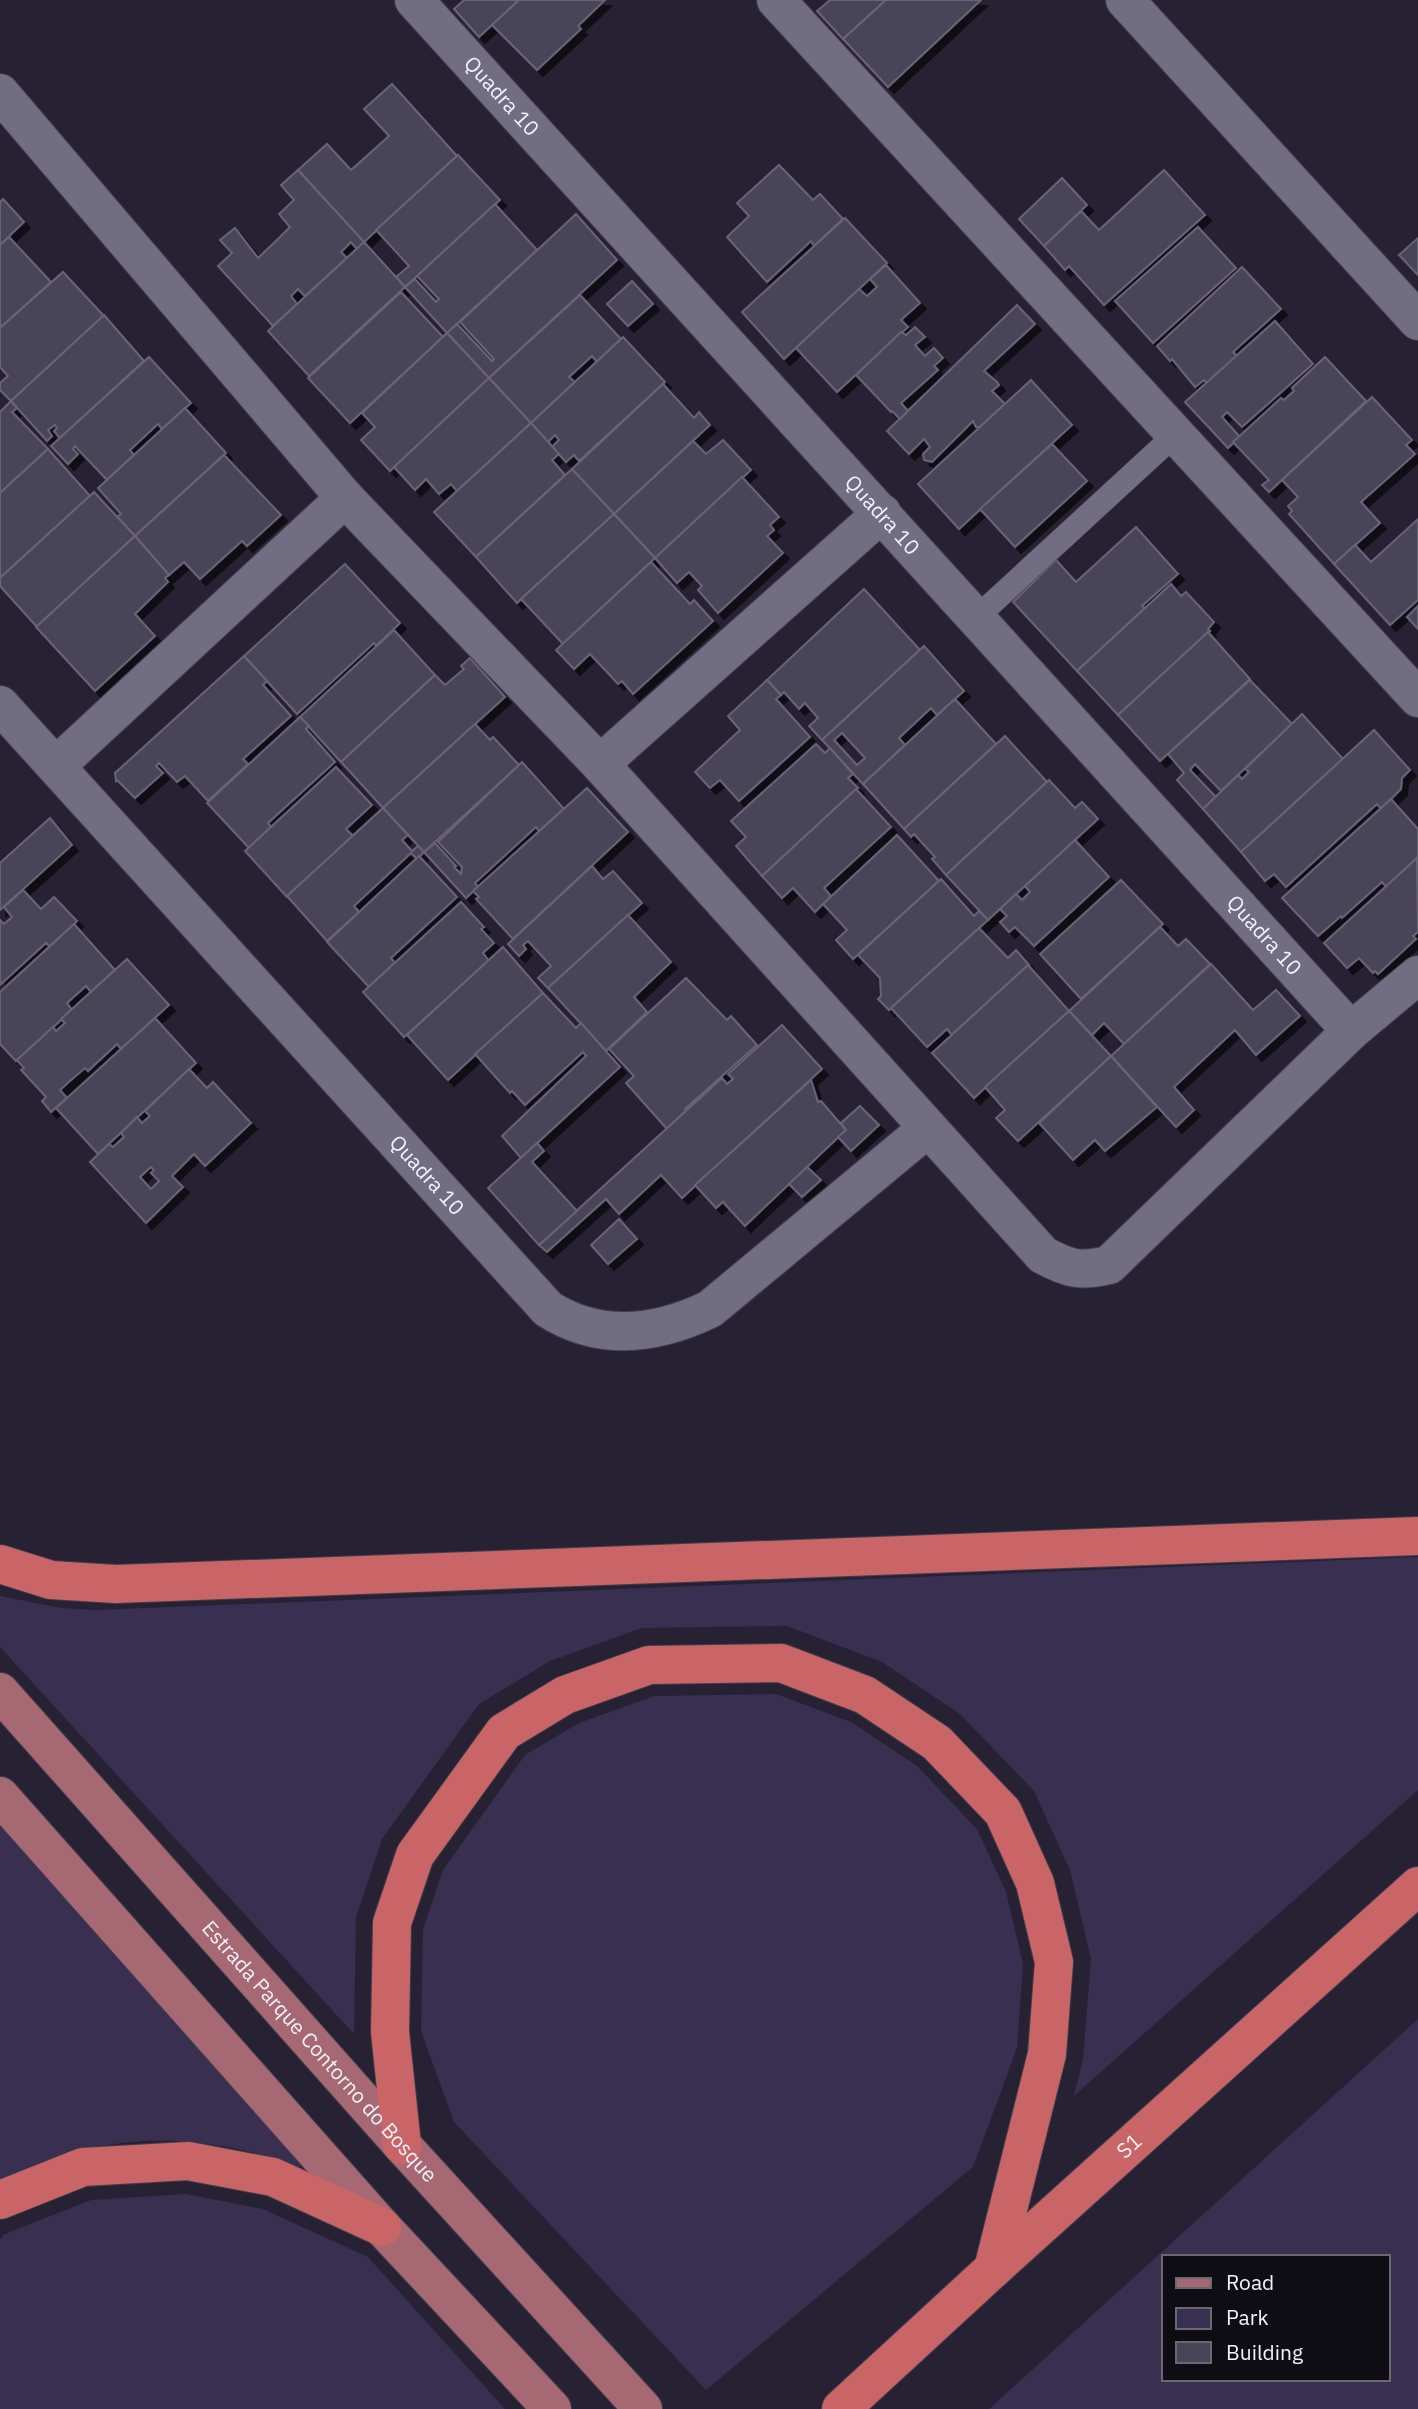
<svg xmlns="http://www.w3.org/2000/svg" width="1418" height="2409" viewBox="0 0 1418 2409" font-family="'IBM Plex Sans',sans-serif">
<style>
.green{fill:#382f51;fill-rule:evenodd}
.building{fill:#494558;stroke:#696479;stroke-width:2;fill-rule:evenodd;filter:url(#shadow)}
.lines{fill:none;stroke-linecap:round;stroke-linejoin:round}
.lane-casing{stroke:#413d4c;stroke-width:24}
.street-casing{stroke:#413d4c;stroke-width:40}
.primary-casing{stroke:#413d4c;stroke-width:40}
.highway-casing{stroke:#413d4c;stroke-width:40}
.lane{stroke:#716d82;stroke-width:23}
.street{stroke:#716d82;stroke-width:38}
.primary{stroke:#a66872;stroke-width:38}
.highway{stroke:#ca6567;stroke-width:38}
.labels{text-anchor:middle;stroke-width:5;stroke-linejoin:round;paint-order:stroke}
.street-label{font-size:21px;fill:#f3f0fc;stroke:#0f0d14}
</style>
<defs>
<filter id="shadow"><feDropShadow dx="6" dy="6" stdDeviation="0" flood-color="#0009"/></filter>
</defs>
<rect width="100%" height="100%" fill="#262233"/>
<!-- green -->
<g class="green">
<path d="M1418,1557v233l-344,306 9,-37 8,-100 -21,-89 -36,-79 -74,-77 -78,-52 -95,-36 -145,2 -92,33 -71,43 -97,135 -26,78 -2,117 -354,-387v-51l61,12 35,2z"/>
<path d="M776,1694l75,28 66,44 60,63 29,63 17,72 -6,84 -44,119 -267,223 -252,-268 -33,-91 2,-102 20,-59 82,-115 54,-32 75,-27z"/>
<path d="M0,1823l303,338 -3,6c-70,-25 -147,-37 -220,-15 -27,8 -54,21 -80,31z"/>
<path d="M1418,2019v390h-429zM1164,2257h224v122h-224z"/>
<path d="M186,2194l77,15 105,48 137,152h-505v-170l5,-5 86,-34z"/>
</g>
<!-- building -->
<g class="building">
<path d="M464,0h55l-40,37 -25,-28z"/>
<path d="M519,0h86l-27,26 3,3 -44,41 -45,-45z"/>
<path d="M830,0h56l-43,39 -26,-28z"/>
<path d="M886,0h95l-93,87 -45,-48z"/>
<path d="M392,84l65,72 -93,86 -66,-72 29,-26 24,26 38,-34 -25,-27z"/>
<path d="M458,155l42,45 -95,87 -9,-10 13,-11 -33,-36z"/>
<path d="M779,165l34,35 7,-6 23,25 -29,27 -3,-5 -44,41 -40,-45 22,-21 -12,-13z"/>
<path d="M298,170l66,72 -7,7 -6,-7 -10,10 6,6 -42,38 -7,-7 -7,7 6,8 -24,22 -55,-60 14,-13 -12,-13 15,-12 23,30 21,-20 11,-11 -11,-13 15,-14 -13,-15z"/>
<path d="M1164,170l41,45 -101,90 -35,-39 -4,4 -21,-24 37,-35 18,19z"/>
<path d="M1062,178l25,27 -43,41 -25,-27z"/>
<path d="M3,199l21,23 -24,23v-43z"/>
<path d="M495,204l42,46 -90,83 -42,-46 10,-8 21,23 3,-3 -22,-23z"/>
<path d="M576,214l41,46 -128,118 -42,-45 10,-9 35,37 2,-2 -34,-37z"/>
<path d="M845,218l42,45 -103,96 -42,-47z"/>
<path d="M1198,227l38,41 -83,75 -38,-42z"/>
<path d="M9,237l42,45 -51,46v-83z"/>
<path d="M1418,238v37l-19,-20z"/>
<path d="M364,242l41,45 -96,89 -41,-45z"/>
<path d="M886,265l34,38 -19,17 7,7 -71,65 -41,-44 63,-59 8,7 10,-9 -7,-8z"/>
<path d="M1242,267l39,42 -48,43 4,4 -30,27 -3,-3 -9,7 -23,-28 -2,2 -13,-15z"/>
<path d="M63,272l41,44 -93,85 -11,-11v-7l8,-7 -8,-9v-39z"/>
<path d="M632,281l21,23 -25,22 -21,-22z"/>
<path d="M401,292l42,45 -93,86 -42,-45z"/>
<path d="M580,295l41,44 -24,23 -5,-6 -23,21 6,5 -44,41 -42,-45z"/>
<path d="M1017,305l18,19 -51,47 13,11 2,3 -7,6 13,13 -25,23h-4l-3,-6 -41,41 -8,-2 -1,-6 7,-7 -6,-8 -15,15 -22,-23z"/>
<path d="M104,315l40,46 -84,77 -6,-7 3,-3 -2,-3 -7,5 4,6 -5,5 -36,-40z"/>
<path d="M1275,321l38,43 -71,63 -15,-15 -5,5 18,20 -12,11 -43,-46z"/>
<path d="M915,327l10,10 -10,8 10,11 9,-8 9,10 -9,8 4,4 -37,33 7,8 -8,8 -8,-8 -1,1 -35,-37 45,-43 5,3z"/>
<path d="M447,333l42,45 -99,93 -29,-31 14,-13 -13,-14z"/>
<path d="M623,337l42,45 -86,79 -5,-6 -8,7 -14,-15 7,-7 -4,-5 -7,7 -17,-19z"/>
<path d="M149,357l42,46 -29,26 -4,-5 -28,26 4,5 -27,25 -32,-34 -2,3 5,5 -10,10 -17,-18z"/>
<path d="M1325,357l41,44 -97,91 -7,-7 7,-5 -36,-38 48,-44 3,2 10,-9 -2,-3z"/>
<path d="M489,378l42,45 -74,68 -6,-7 -12,10 -13,-15 -11,11 -21,-23z"/>
<path d="M1031,380l41,45 -113,104 -41,-45z"/>
<path d="M663,384l31,34 5,-6 11,13 -96,89 -42,-45z"/>
<path d="M1372,397l40,43 -6,5 9,9 -54,48 19,21 -46,41 -45,-50 3,-3 -4,-5 10,-9 -16,-17z"/>
<path d="M11,401l6,7 -5,4 36,37 -48,44v-81z"/>
<path d="M185,408l41,45 -91,83 -18,-19 4,-3 -23,-26z"/>
<path d="M531,423l28,31 -7,6 13,15 -89,82 -42,-45z"/>
<path d="M723,440l28,30 -96,88 -41,-44 79,-73 13,13z"/>
<path d="M1052,444l35,37 -72,66 -35,-38z"/>
<path d="M48,449l42,47 -90,82v-85z"/>
<path d="M224,455l57,60 -34,31 -5,-5 -42,38 -16,-17 -15,13 -34,-39z"/>
<path d="M572,469l42,45 -97,89 -41,-46z"/>
<path d="M742,477l37,40 -9,8 4,5 -7,6 16,17 -65,60 -20,-23 4,-4 -13,-14 -12,11 -22,-25z"/>
<path d="M94,492l41,44 -98,91 -37,-41v-8z"/>
<path d="M614,514l41,44 -92,86 -42,-45z"/>
<path d="M1418,519v81l-28,25 -56,-61 21,-19 16,17z"/>
<path d="M1136,527l42,47 -36,32 3,2 -68,63 -64,-69 43,-42 20,22z"/>
<path d="M135,536l34,39 -4,3 3,4 -33,32 20,22 -60,55 -59,-64z"/>
<path d="M651,562l39,42 4,-4 19,21 -80,73 -11,-13 -4,3 -28,-30 -16,15 -18,-19z"/>
<path d="M345,564l55,59 -24,23 -2,-3 -77,71 -53,-58z"/>
<path d="M1171,584l10,12 5,-4 28,30 -6,7 2,2 -4,4 -88,80 -41,-44z"/>
<path d="M864,589l56,61 -98,90 -13,-14 9,-8 -13,-15 -6,6 -15,-17 -3,3 -14,-15z"/>
<path d="M1418,606v23l-11,-12z"/>
<path d="M394,630l41,45 -94,87 -41,-45z"/>
<path d="M1208,632l42,47 -90,82 -42,-46z"/>
<path d="M924,646l40,45 -27,24 -6,-7 -32,30 6,7 -42,39 -41,-44zM842,733l23,25 -8,7 -23,-25z"/>
<path d="M244,656l23,25 -4,4 28,31 -48,43 5,5 -40,37 -23,-25 -8,6 -18,-19 -3,3 7,7 -28,25 -18,-18 -1,1 -1,-8z"/>
<path d="M470,658l35,39 -122,111 -42,-46 94,-87 10,10 19,-16 -3,-3z"/>
<path d="M767,680l14,15 -5,4 34,38 -71,64 -19,-21 -10,8 -15,-16 45,-42 -12,-14z"/>
<path d="M1250,680l42,44 -71,67 -26,-27 -5,6 26,27 -13,12 -26,-29 7,-7 -16,-19z"/>
<path d="M955,699l41,45 -92,85 -41,-45z"/>
<path d="M1302,714l41,45 -102,93 -38,-43 35,-34 4,4 7,-7 -4,-3z"/>
<path d="M300,717l9,9 -3,3 29,33 -67,61 3,4 -22,21 -42,-45z"/>
<path d="M475,724l15,16 3,-3 26,28 -95,87 -41,-44z"/>
<path d="M1374,730l36,40 -8,8 -1,11 -20,20 -4,-5 -91,83 -12,-13 -9,7 -24,-29z"/>
<path d="M1005,736l42,46 -101,93 -14,-16 3,-2 -21,-23 -3,3 -7,-8z"/>
<path d="M816,744l9,9 5,-5 23,26 -5,4 10,10 -96,88 -26,-30 10,-9 -15,-16z"/>
<path d="M522,762l42,47 -25,22 -3,-4 -61,56 3,4 -12,11 -42,-46 11,-9 21,23 -2,1 7,7 1,-7 -24,-25z"/>
<path d="M336,767l36,38 -26,24 7,7 -66,61 -42,-46z"/>
<path d="M1049,780l26,28 7,-6 16,17 -110,101 -42,-45z"/>
<path d="M587,788l41,44 -115,107 -37,-40 3,-2 -6,-6z"/>
<path d="M856,789l35,38 -67,61 7,8 -16,16 -22,-24 -11,10 -20,-22z"/>
<path d="M1391,799l27,30v28l-32,30 -4,-5 -40,36 -1,-2 -23,20 -36,-38z"/>
<path d="M383,808l25,27 -6,5 10,11 6,-5 6,6 -7,7 -6,-6 -57,53 5,6 -32,29 -40,-45z"/>
<path d="M50,818l22,27 -72,65v-47z"/>
<path d="M897,835l42,46 -86,78 -17,-19 11,-10 -24,-26z"/>
<path d="M1075,840l34,37 -75,69 -19,-19 -6,5 -9,-10 7,-6 -7,-7 16,-15 6,6 8,-8 -5,-6z"/>
<path d="M419,856l38,41 -66,61 4,5 -26,24 -42,-45z"/>
<path d="M1417,858l1,74 -5,4 3,3 -38,35 -3,-3 -2,2 -14,-15 -12,10 -23,-25z"/>
<path d="M592,866l11,13 10,-8 29,32 -94,85 -10,-10 13,-12 -23,-25 -5,4 3,4 -7,7 -11,-12z"/>
<path d="M941,879l33,37 5,-5 9,9 -99,90 -11,-11 3,-3 -1,-18 -22,-23z"/>
<path d="M1121,880l42,44 -82,75 -41,-45z"/>
<path d="M23,890l18,19 13,-12 23,24 -27,26 -4,-4 -46,42v-65l4,4 8,-7 -8,-10z"/>
<path d="M461,902l23,25 -3,2 13,14 -11,10 6,8 -85,76 -41,-45z"/>
<path d="M628,915l43,47 -37,35 13,15 -41,39 -58,-63z"/>
<path d="M74,924l41,46 -24,22 -5,-6 -19,17 5,7 -56,51 -16,-17v-52z"/>
<path d="M1160,927l18,19 8,-7 24,25 -86,80 -20,-21 -12,12 -23,-24z"/>
<path d="M979,928l29,30 8,-8 13,15 -77,70 -5,-6 -20,18 -36,-39z"/>
<path d="M503,947l40,46 -95,87 -41,-45z"/>
<path d="M127,959l42,46 -48,44 -4,-5 -29,27 -3,-3 -14,12 -11,10 7,8 -16,14 -9,-11 4,-4 -25,-27 3,-2 -7,-8 36,-33 3,4 9,-8 -4,-4z"/>
<path d="M1211,964l42,46 23,-20 24,26 -44,39 -21,-25 -61,57 20,23 -18,17 -65,-71z"/>
<path d="M1028,965l41,46 -95,87 -42,-45z"/>
<path d="M686,978l41,42 4,-4 26,29 -72,64 1,2 -19,18 -41,-46 8,-7 -25,-27z"/>
<path d="M543,993l33,35 5,-5 39,44 -99,91 -19,-22 84,-80 -3,-4 -58,53 -13,-14 -2,2 -35,-39z"/>
<path d="M1069,1011l42,45 -93,85 -22,-23 9,-8 -20,-23z"/>
<path d="M155,1018l41,45 -98,91 -42,-46z"/>
<path d="M782,1025l40,44 -140,129 -21,-23 -42,39 -13,-15 -59,53 -8,-7 183,-167 5,6 6,-5 -5,-5z"/>
<path d="M1111,1056l46,51 -52,44 -10,-11 -22,20 -34,-37z"/>
<path d="M189,1069l18,19 6,-6 38,41 -46,43 -11,-12 -22,22 11,11 -37,36 -56,-61 19,-18 4,3 11,-10 -3,-4 16,-16 5,6 8,-7 -5,-5zM151,1167l3,3 -3,3 8,8 -8,8 -11,-12z"/>
<path d="M811,1080l7,22 3,-1 25,29 -101,96 -22,-24 -7,6 -21,-23z"/>
<path d="M860,1106l19,19 -28,26 -13,-14 8,-7 -5,-7z"/>
<path d="M537,1143l7,8 -12,11 45,49 -38,34 -51,-57z"/>
<path d="M807,1167l14,13 -19,17 -13,-13z"/>
<path d="M619,1219l18,20 -29,25 -17,-19z"/>
</g>
<g class="lines">
<defs>
<path id="lane" d="M977,617l200,-184"/>
<g id="street">
<path id="s1" d="M414,0l937,1031"/>
<path d="M776,0l642,698"/>
<path d="M1125,0l293,321"/>
<path d="M0,93l345,405 255,266 443,491c26,14 37,17 66,10l242,-234 67,-56"/>
<path id="s2" d="M0,705l548,604c52,33 108,26 162,0l218,-181"/>
<path d="M600,764l282,-251"/>
<path d="M56,766l289,-268"/>
</g>
<g id="primary">
<path id="s3" d="M0,1692l402,453 241,264"/>
<path d="M0,1796l382,431 170,182"/>
</g>
<g id="highway">
<path d="M0,1564l51,16 65,4 1302,-48"/>
<path d="M402,2145l-12,-113 2,-109 23,-68 89,-123 61,-37 84,-30 132,-2 84,32 72,48 66,69 32,71 19,79 -7,92 -54,215"/>
<path d="M0,2200l83,-33 105,-6 85,16 109,50"/>
<path id="s4" d="M841,2409l152,-140 425,-383"/>
</g>
</defs>
<!-- lane casing -->
<use href="#lane" class="lane-casing"/>
<!-- street casing -->
<use href="#street" class="street-casing"/>
<!-- primary casing -->
<use href="#primary" class="primary-casing"/>
<!-- highway casing -->
<use href="#highway" class="highway-casing"/>
<!-- lane -->
<use href="#lane" class="lane"/>
<!-- street -->
<use href="#street" class="street"/>
<!-- primary -->
<use href="#primary" class="primary"/>
<!-- highway -->
<use href="#highway" class="highway"/>
</g>
<g class="labels">
<!-- street labels -->
<g class="street-label">
<text dy="7" stroke="none"><textPath href="#s1" startOffset="130">Quadra 10</textPath></text>
<text dy="7" stroke="none"><textPath href="#s1" startOffset="696">Quadra 10</textPath></text>
<text dy="7" stroke="none"><textPath href="#s1" startOffset="1264">Quadra 10</textPath></text>
<text dy="7" stroke="none"><textPath href="#s2" startOffset="635">Quadra 10</textPath></text>
<text dy="7" stroke="none"><textPath href="#s3" startOffset="481">Estrada Parque Contorno do Bosque</textPath></text>
<text dy="7" stroke="none"><textPath href="#s4" startOffset="390">S1</textPath></text>
</g>
</g>
<!-- legend -->
<rect x="1162" y="2255" width="228" height="126" fill="#0f0d14" stroke="#6a6871" stroke-width="2"/>
<rect x="1176" y="2278" width="35" height="10" fill="#a66872" stroke="#6a6871" stroke-width="2"/>
<text x="1226" y="2290" font-size="21" fill="#f3f0fc">Road</text>
<rect x="1176" y="2308" width="35" height="21" fill="#382f51" stroke="#6a6871" stroke-width="2"/>
<text x="1226" y="2325" font-size="21" fill="#f3f0fc">Park</text>
<rect x="1176" y="2342" width="35" height="21" fill="#494558" stroke="#6a6871" stroke-width="2"/>
<text x="1226" y="2360" font-size="21" fill="#f3f0fc">Building</text>
</svg>
